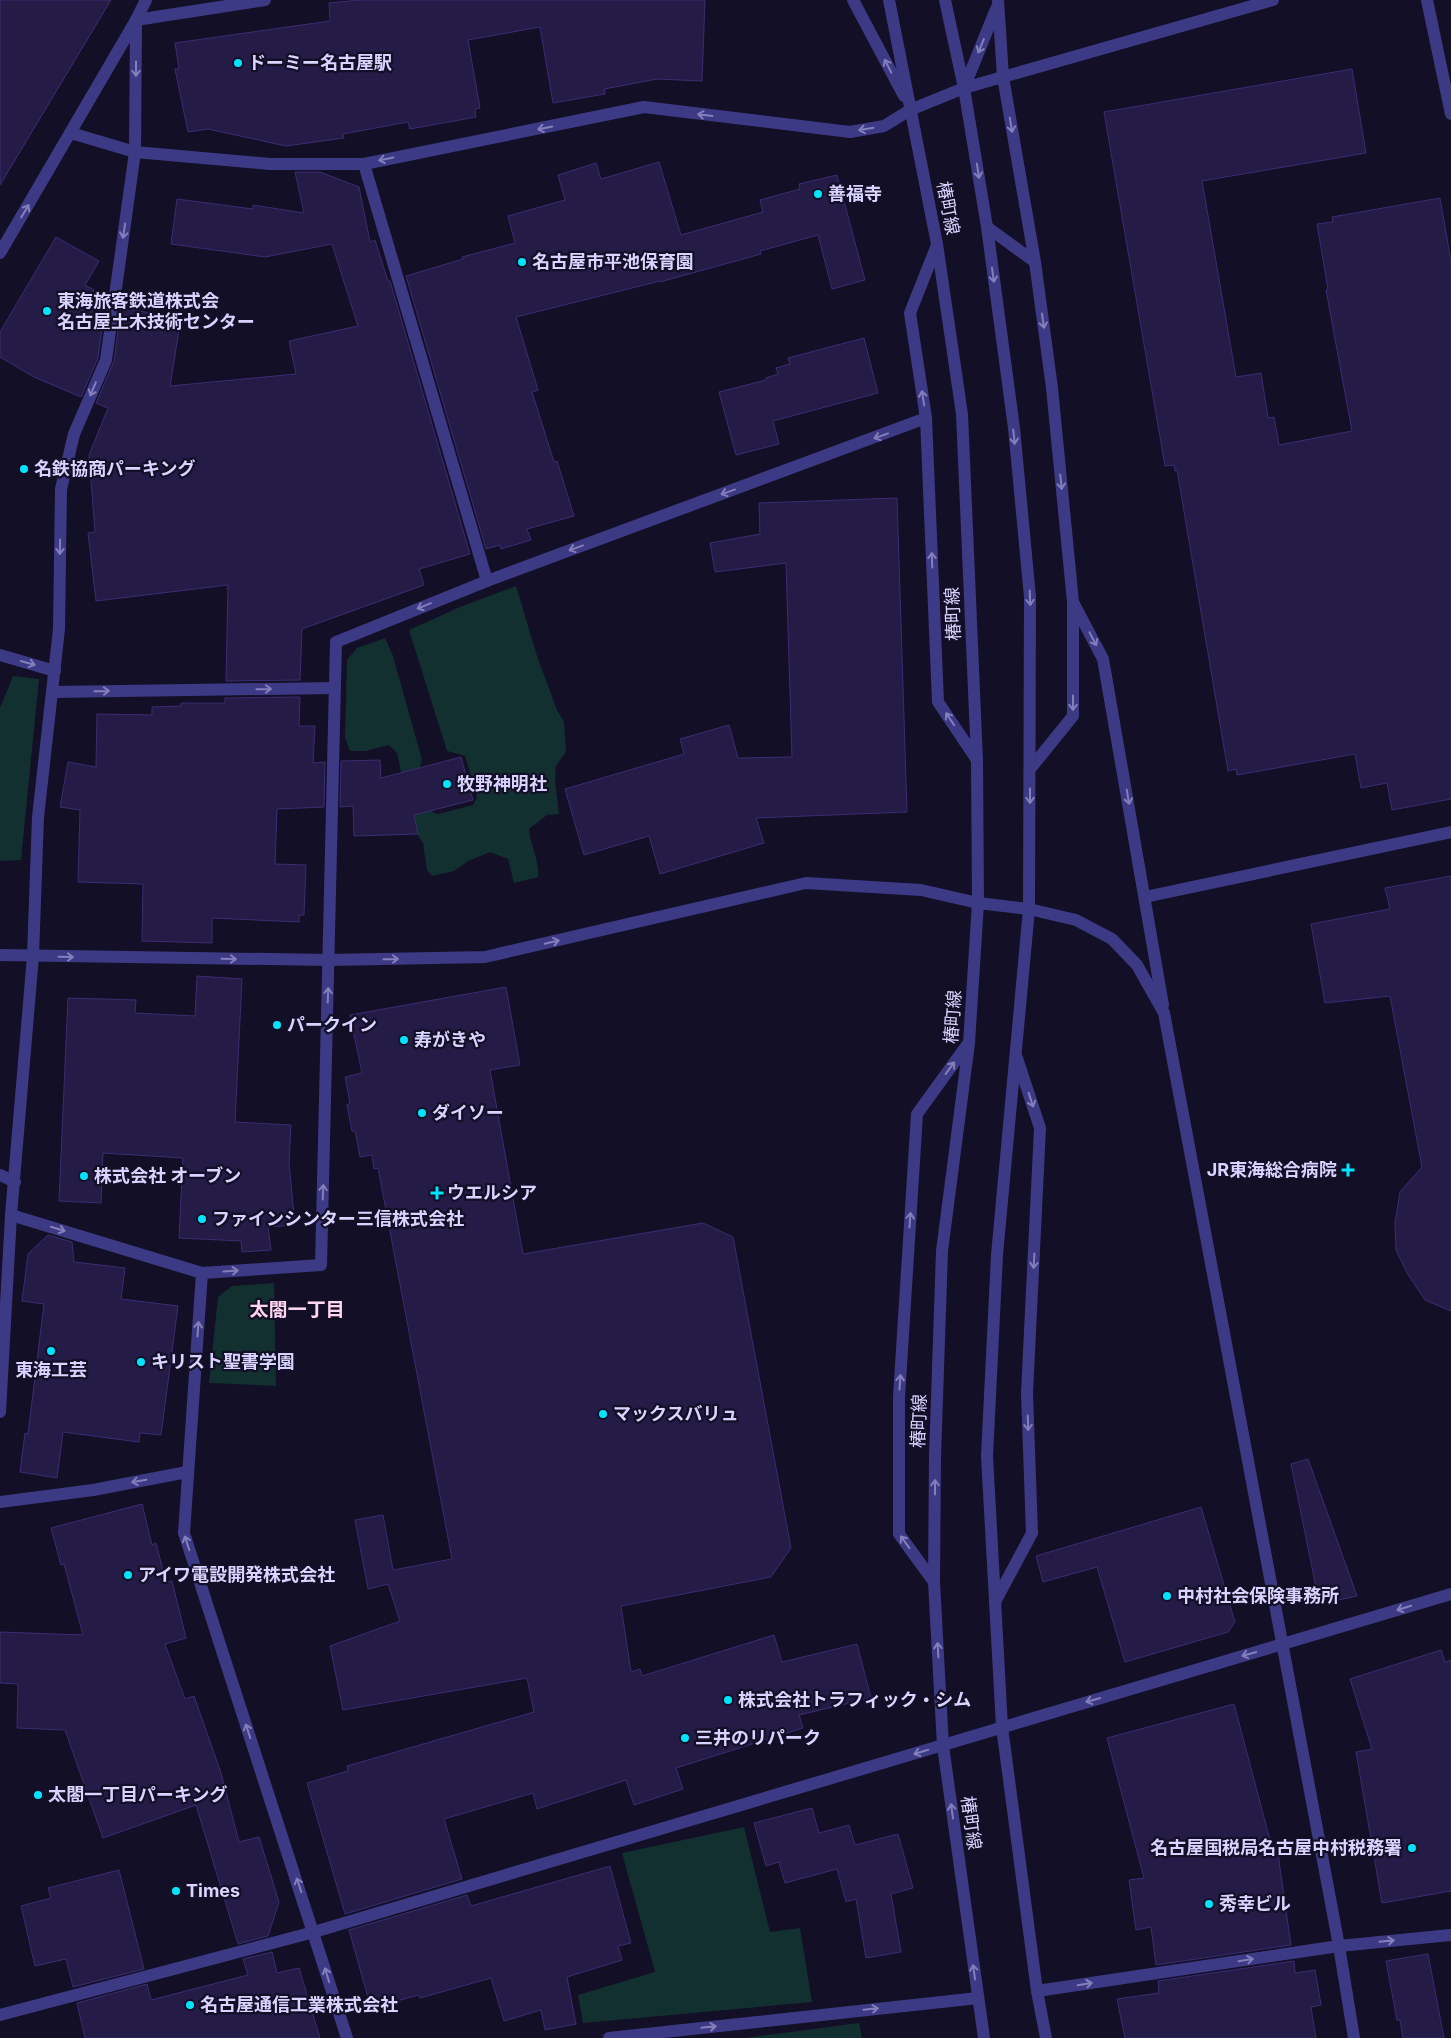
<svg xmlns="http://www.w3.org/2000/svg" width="1451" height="2038" viewBox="0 0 1451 2038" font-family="Inter,'Noto Sans JP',sans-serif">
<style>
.green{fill:#12302f}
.building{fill:#241b47;stroke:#3b2d73}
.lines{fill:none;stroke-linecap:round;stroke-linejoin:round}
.minor{stroke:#3d3a85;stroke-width:12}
.oneway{stroke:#837fbc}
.poi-dot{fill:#00e5ff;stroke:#130f26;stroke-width:2}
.labels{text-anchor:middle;stroke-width:4.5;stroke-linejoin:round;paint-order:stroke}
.poi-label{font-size:18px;font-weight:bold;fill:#d9d4ff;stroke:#130f26;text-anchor:start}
.street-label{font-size:18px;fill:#d9d4ff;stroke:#130f26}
.neighbourhood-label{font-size:19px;font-weight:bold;fill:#ffd6f0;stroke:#130f26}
</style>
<rect width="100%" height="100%" fill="#130f26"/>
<!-- green -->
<g class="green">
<path d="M516,586l21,70 20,54 7,12 2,30 -10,14 -1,14 4,34 -12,1 -18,14c1,16 11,32 9,48l-24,6 -6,-24 -18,-7 -22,9 -14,10 -22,5 -5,-6 -4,-27 -10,-15 -16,-75 -8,-8 -23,6h-16l-5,-13 2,-78 10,-12 28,-10 8,18 29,104 -3,10 13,42 6,2 35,-9 4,-8 -12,-41 -18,-5 -38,-121 51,-23z"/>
<path d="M13,676l26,3 -18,181 -21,1v-153z"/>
<path d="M274,1283l2,103 -67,-3 9,-86 14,-11z"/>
<path d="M744,1827l26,105 30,-4 12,74 -229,21 -5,-28 77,-23 -33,-119z"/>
<path d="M859,2023l3,15h-117z"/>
</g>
<!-- building -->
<g class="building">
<path d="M0,0h111l-111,185z"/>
<path d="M360,0h345l-3,81 -45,-2 -53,10 1,5 -52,9 -13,-76 -72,13 12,68 -5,1 1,8 -66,12 -2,-7 -65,12 1,4 -58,8 -78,-17 -20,3 -13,-63h4l-4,-26 155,-22 -1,-18z"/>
<path d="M1352,69l14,84 -164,28 34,196 25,-4 7,45 6,-1 5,28 73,-14 -26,-141 2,-1 -11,-65 16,-2 -1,-5 108,-19 11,63v538l-59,11 -5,-27 -26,5 -6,-34 -118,21 -1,-6 -8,2 -51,-301 -2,1 -1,-6 -9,1 -61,-354z"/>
<path d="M659,162l22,73 82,-23 -3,-12 40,-11 -1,-5 38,-9 28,105 -33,9 -14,-54 -58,16 1,3 -101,28v-1l-144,36 22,73 -6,2 22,70 3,-1 17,55 -47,13 4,11 -30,9 -1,-4 -14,4 -80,-273 57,-17 -1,-2 53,-14 -7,-27 57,-16 -7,-25 38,-12 5,16z"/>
<path d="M295,172h25l39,15 11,55 5,-2 13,41h2l80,273 -51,15 5,16 -122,44 -2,51 -74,1 2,-96 -132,16 -8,-68 7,-1 -6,-77 19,-47 -12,-5 18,-42 7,-53 60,10 -11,68 126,-12 -7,-33 69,-15 -26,-82 -67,13 -94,-13 6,-45 76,10v-4l51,8z"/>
<path d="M56,237l43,24 -14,24 9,5 -7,12 18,3 -7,53 -17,39 -47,-20 -34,-20v-25z"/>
<path d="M864,338l14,55 -105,28 6,23 -43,11 -17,-63 47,-12v-2l12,-4 -2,-6 14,-4 -2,-6z"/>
<path d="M897,498l10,314 -151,6 8,25 -104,31 -11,-38 -65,19 -19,-66 119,-35 -4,-15 49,-14 9,33 54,-1 -6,-194 -71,9 -5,-29 50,-9 -1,-31z"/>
<path d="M300,697l-1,29h16l-2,37 12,-1 -1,45 -47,2 -2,55 31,1 -2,50h-5v7l-87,-4v25l-70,-2 1,-57 -65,-2 2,-72 -20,-3 8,-45 28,5 1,-53 55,1v-8l29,-1v-3h44v-5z"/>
<path d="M461,757l12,43 -59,15 4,19 -64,2 -1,-30 -13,1 1,-46 39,-1 1,18z"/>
<path d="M1451,876v435l-26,-11 -18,-27 -11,-23 -1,-27 5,-31 22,-25 -32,-171 -65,7 -14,-79 79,-15 -5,-21z"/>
<path d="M197,976l45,3 -7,143 56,3 -2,38 6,62 -27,2 3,23 -29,2 -1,-11 -62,-3 4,-80 -80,-5 -2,50 -42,-2 9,-203 68,2 -1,13 60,3z"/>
<path d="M506,987l14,78 -30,5 33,184 180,-31 30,14 58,311 -20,29 -150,29 10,66 9,-3 2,7 132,-41 8,27 75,-18 14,54 -72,17 4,13 -127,40 7,21 -49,16 -8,-25 -89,29 -4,-16 -89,26 18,60 -117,35 -38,-131 41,-12 -1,-5 187,-54 -7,-34 -184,32 -13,-64 70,-25 -12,-37 -20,5 -13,-69 28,-5 10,55 59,-11 -74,-391 -4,1 -2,-14 -12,2 -5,-26h-3l-5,-26 3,-2 -5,-26 17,-4 -12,-58z"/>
<path d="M48,1235l24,7 2,20 51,6 -4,31 57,7 -17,129 -21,-2 -1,9 -76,-10 -6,46 -37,-6 5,-39 3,1 16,-130 -22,-3 6,-47z"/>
<path d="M1308,1459l49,137 -28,6 -12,-10 -26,-128z"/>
<path d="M142,1504l10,41 4,-2 10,39 6,-1 14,57 -21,6 20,55 9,-3 27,77 18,69 20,-5 20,65 -11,34 -30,8 -42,-139 -93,33 -38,-108 -48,-2 1,-44 -18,-1v-51l83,3 -19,-71 -3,1 -10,-37z"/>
<path d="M1201,1507l34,115 -7,10 -103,30 -28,-95 -54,15 -7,-26z"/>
<path d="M1441,1650l4,12 6,-2v231l-69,12 -26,-151 16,-3 -22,-70z"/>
<path d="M1234,1704l40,151 4,-1 13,91 -135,20 -5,-38 -15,3 -7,-50 15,-2 -37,-140z"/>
<path d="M812,1808l7,25 30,-8 6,20 43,-11 15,54 -22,6 10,58 -35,6 -10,-59 -10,3 -9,-33 -52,14 -6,-21 -13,4 -12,-43z"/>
<path d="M610,1866l21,77 -13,3 4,14 -55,17 9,47 -31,6 -4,-20 -37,11 -13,-43 -71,20 -1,-3 -48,13 -22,-78 118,-35 4,11z"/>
<path d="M119,1870l25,99 -71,18 -7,-28 -31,7 -14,-60 30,-8 -3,-10z"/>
<path d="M272,1952l5,21 22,-5 21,70h-235l-8,-35 70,-19 4,16 97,-25 -5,-16z"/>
<path d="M1428,1954l16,84h-41l-3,-18h-3l-11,-59z"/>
<path d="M1294,1961l1,12 20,-3 6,35 -10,2 5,31h-191l-8,-39 42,-6 -1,-12z"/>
</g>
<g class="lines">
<!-- minor -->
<g class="minor">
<path d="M853,0l51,96"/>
<path d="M889,0l48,244 25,170 15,346 1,143 -9,140 -27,208 -7,206 -1,125 9,164 41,292"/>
<path d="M945,0l19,88 23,139 27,201 16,169 -1,312 -32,346 -10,201 15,271 35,264 9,47"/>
<path d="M998,0l5,77 32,185"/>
<path d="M1427,0l24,114"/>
<path d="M964,88l32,-79"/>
<path d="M71,133l64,19 135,12h94l280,-57 206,25 34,-6 26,-16 54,-22 309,-88"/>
<path d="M364,164l123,417"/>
<path d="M987,227l48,35 17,126 21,214 30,57 60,346"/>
<path d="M937,245l-27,68 16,105 12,284 39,58"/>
<path d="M0,253l136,-233 10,-20"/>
<path d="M0,655l55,16"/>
<path d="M53,692l282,-4"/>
<path d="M1030,769l43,-53v-111"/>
<path d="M1145,897l306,-65"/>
<path d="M0,955l329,5 156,-3 321,-74 115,7 57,13 51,6 47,11 36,19 25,26 27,48 175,933 15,92"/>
<path d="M0,1175l15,7"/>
<path d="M11,1215l191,58 119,-8 15,-623 151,-61 439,-163"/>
<path d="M202,1273l-18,260 163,505"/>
<path d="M0,1412l11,-197 22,-259 5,-139 21,-188 2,-140 13,-55 32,-74 29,-208 1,-132 129,-20"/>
<path d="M0,1502l93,-12 94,-18"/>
<path d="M934,1582l-35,-48v-137l18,-283 50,-69"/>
<path d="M995,1602l37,-69 -5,-140 13,-265 -23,-70"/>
<path d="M1037,1991l302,-45 112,-11"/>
<path d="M0,2015l314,-83 1137,-338"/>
<path d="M609,2038l369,-40"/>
</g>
</g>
<!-- one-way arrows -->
<defs><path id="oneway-shaft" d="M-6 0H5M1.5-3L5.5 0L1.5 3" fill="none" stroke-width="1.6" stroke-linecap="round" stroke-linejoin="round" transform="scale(1.25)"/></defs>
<g class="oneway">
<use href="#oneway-shaft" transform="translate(981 46) rotate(112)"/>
<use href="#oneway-shaft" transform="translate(888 66) rotate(-117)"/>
<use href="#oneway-shaft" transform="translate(136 69) rotate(90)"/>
<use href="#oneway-shaft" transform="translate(705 115) rotate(-173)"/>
<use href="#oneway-shaft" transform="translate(1011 125) rotate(80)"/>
<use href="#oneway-shaft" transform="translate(545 128) rotate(168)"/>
<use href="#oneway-shaft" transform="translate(866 129) rotate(170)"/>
<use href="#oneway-shaft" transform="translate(386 159) rotate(169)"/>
<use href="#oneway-shaft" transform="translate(978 171) rotate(81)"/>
<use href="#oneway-shaft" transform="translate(25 211) rotate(-59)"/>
<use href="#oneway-shaft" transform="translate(124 231) rotate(98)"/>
<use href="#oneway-shaft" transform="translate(993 275) rotate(82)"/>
<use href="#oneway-shaft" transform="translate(1043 321) rotate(82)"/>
<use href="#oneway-shaft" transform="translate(93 389) rotate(113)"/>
<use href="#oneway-shaft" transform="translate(923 398) rotate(-99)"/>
<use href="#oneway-shaft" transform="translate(881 436) rotate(160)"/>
<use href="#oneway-shaft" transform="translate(1014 437) rotate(84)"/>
<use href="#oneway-shaft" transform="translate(1061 482) rotate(84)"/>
<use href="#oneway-shaft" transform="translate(728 492) rotate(160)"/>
<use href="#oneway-shaft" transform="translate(60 547) rotate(91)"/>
<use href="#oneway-shaft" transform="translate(576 548) rotate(160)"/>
<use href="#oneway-shaft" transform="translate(932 560) rotate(-92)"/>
<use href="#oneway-shaft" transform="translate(1030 598) rotate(88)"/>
<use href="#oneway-shaft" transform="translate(424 606) rotate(158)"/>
<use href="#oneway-shaft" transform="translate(1093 639) rotate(62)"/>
<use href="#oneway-shaft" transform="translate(28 663) rotate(16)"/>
<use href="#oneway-shaft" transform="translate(264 689) rotate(-1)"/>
<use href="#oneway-shaft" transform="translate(102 691) rotate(-1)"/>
<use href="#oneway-shaft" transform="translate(1073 703) rotate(90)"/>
<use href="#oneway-shaft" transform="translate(950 719) rotate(-124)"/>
<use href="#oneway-shaft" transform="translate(1030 796) rotate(90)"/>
<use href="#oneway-shaft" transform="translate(1128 797) rotate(80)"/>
<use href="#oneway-shaft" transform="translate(552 942) rotate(-13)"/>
<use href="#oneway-shaft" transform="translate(66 957) rotate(1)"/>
<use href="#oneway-shaft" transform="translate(229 959) rotate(1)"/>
<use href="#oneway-shaft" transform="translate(391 959) rotate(-1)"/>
<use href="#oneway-shaft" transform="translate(328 995) rotate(-88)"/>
<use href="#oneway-shaft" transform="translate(950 1068) rotate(-54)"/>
<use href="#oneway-shaft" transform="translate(1031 1100) rotate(72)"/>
<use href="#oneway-shaft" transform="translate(323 1192) rotate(-88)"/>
<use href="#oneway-shaft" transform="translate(910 1220) rotate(-86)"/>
<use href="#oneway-shaft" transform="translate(58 1229) rotate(17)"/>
<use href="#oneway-shaft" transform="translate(1034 1261) rotate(93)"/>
<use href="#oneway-shaft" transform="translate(231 1271) rotate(-4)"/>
<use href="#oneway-shaft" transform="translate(198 1329) rotate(-86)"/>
<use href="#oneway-shaft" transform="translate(900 1382) rotate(-86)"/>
<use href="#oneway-shaft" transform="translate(1028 1423) rotate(88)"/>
<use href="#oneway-shaft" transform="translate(139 1481) rotate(170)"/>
<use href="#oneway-shaft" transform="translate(935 1487) rotate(-90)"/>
<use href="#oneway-shaft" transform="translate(905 1542) rotate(-126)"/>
<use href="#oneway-shaft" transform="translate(187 1543) rotate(-108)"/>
<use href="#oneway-shaft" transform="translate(1404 1608) rotate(163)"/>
<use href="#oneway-shaft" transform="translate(938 1650) rotate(-93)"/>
<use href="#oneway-shaft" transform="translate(1249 1654) rotate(164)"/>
<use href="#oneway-shaft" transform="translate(1093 1700) rotate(164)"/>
<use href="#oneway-shaft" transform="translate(248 1731) rotate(-108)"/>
<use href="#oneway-shaft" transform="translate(921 1752) rotate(163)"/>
<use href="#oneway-shaft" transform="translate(952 1811) rotate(-98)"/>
<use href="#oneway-shaft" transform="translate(299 1885) rotate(-108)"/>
<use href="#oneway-shaft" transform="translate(1387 1941) rotate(-6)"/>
<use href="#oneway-shaft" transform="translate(1246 1960) rotate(-9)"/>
<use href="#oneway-shaft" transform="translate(974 1972) rotate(-98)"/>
<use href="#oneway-shaft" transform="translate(327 1975) rotate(-107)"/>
<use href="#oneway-shaft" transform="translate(1085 1984) rotate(-9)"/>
<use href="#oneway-shaft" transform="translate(871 2009) rotate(-6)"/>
<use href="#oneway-shaft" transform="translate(709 2027) rotate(-6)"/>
</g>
<!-- markers -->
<g class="poi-dot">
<circle cx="238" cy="63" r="5"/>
<circle cx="818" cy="194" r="5"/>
<circle cx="522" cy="262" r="5"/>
<circle cx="47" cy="311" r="5"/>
<circle cx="24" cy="469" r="5"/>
<circle cx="447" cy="784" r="5"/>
<circle cx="277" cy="1025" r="5"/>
<circle cx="404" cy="1040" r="5"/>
<circle cx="422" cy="1113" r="5"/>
<path d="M1345.5 1162.5h5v5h5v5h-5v5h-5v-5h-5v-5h5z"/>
<circle cx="84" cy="1176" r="5"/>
<path d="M434.5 1185.5h5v5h5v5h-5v5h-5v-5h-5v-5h5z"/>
<circle cx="202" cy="1219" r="5"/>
<circle cx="51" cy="1351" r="5"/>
<circle cx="141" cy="1362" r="5"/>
<circle cx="603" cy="1414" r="5"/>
<circle cx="128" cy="1575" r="5"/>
<circle cx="1167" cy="1596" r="5"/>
<circle cx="728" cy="1700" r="5"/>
<circle cx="685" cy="1738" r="5"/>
<circle cx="38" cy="1795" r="5"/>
<circle cx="1412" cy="1848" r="5"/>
<circle cx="176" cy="1891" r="5"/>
<circle cx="1209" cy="1904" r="5"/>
<circle cx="190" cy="2005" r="5"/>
</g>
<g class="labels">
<!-- poi labels -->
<g class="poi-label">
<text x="248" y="69">ドーミー名古屋駅</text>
<text x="828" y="200">善福寺</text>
<text x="532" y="268">名古屋市平池保育園</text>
<text x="57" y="307">東海旅客鉄道株式会<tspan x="57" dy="21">名古屋土木技術センター</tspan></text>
<text x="34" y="475">名鉄協商パーキング</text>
<text x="457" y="790">牧野神明社</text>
<text x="287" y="1031">パークイン</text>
<text x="414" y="1046">寿がきや</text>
<text x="432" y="1119">ダイソー</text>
<text x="1337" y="1176" text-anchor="end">JR東海総合病院</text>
<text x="94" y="1182">株式会社 オーブン</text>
<text x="447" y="1199">ウエルシア</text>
<text x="212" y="1225">ファインシンター三信株式会社</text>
<text x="151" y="1368">キリスト聖書学園</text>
<text x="51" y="1376" text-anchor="middle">東海工芸</text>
<text x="613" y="1420">マックスバリュ</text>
<text x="138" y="1581">アイワ電設開発株式会社</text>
<text x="1177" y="1602">中村社会保険事務所</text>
<text x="738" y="1706">株式会社トラフィック・シム</text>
<text x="695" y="1744">三井のリパーク</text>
<text x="48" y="1801">太閤一丁目パーキング</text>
<text x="1402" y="1854" text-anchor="end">名古屋国税局名古屋中村税務署</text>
<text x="186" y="1897">Times</text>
<text x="1219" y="1910">秀幸ビル</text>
<text x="200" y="2011">名古屋通信工業株式会社</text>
</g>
<!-- street labels -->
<g class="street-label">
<text transform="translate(948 208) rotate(79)" y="6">椿町線</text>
<text transform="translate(953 614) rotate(-92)" y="6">椿町線</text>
<text transform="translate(953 1017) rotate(-86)" y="6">椿町線</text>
<text transform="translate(919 1421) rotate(-88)" y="6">椿町線</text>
<text transform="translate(971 1823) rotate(82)" y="6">椿町線</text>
</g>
<!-- neighbourhood labels -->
<g class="neighbourhood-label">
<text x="297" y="1316">太閤一丁目</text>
</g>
</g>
</svg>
